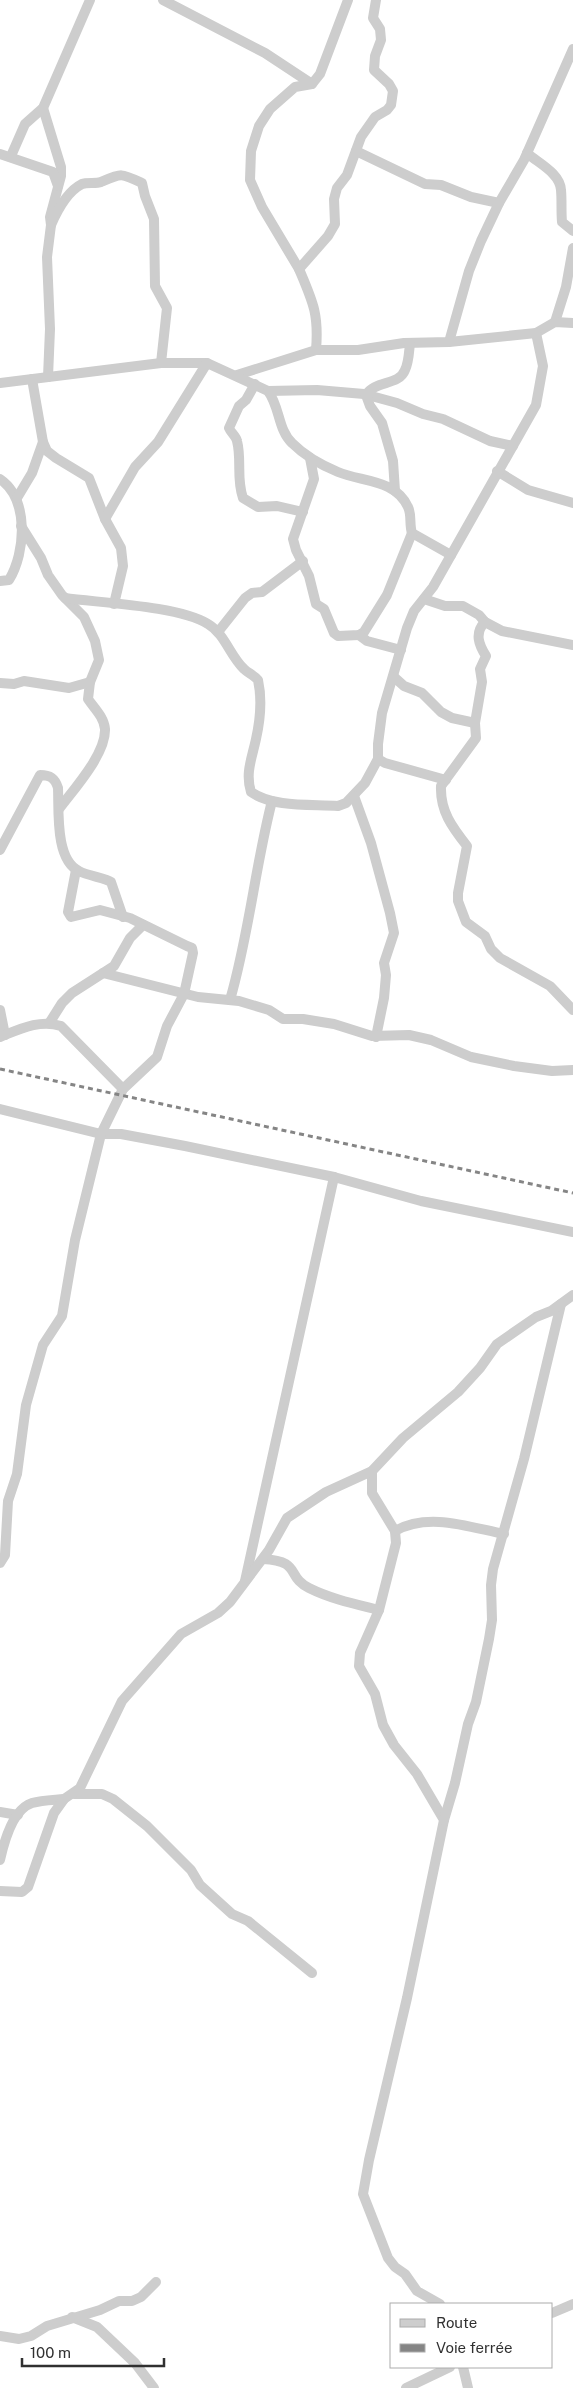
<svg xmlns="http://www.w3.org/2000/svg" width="573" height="2388" viewBox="0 0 573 2388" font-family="'Public Sans',sans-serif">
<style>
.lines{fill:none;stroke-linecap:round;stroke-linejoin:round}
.minor{stroke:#cdcdcd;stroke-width:10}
.rail{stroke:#858585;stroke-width:3;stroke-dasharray:5 4;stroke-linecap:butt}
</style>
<rect width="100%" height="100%" fill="#fff"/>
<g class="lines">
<!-- minor -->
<g class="minor">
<path d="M163,0l102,53 47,31"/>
<path d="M43,108l18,59v9l-11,41 1,8 -4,32 3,72 -2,48"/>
<path d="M356,151l69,33 16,1 30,12 28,6"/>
<path d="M527,153c11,10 33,20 34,37 1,11 0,21 1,32l11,9"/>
<path d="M0,154l53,18 5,14"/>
<path d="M11,156l14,-32 18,-16 47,-108"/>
<path d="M51,225c6,-14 17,-34 31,-41 5,-2 14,0 19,-2 21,-9 20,-9 41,1l3,13 9,23 1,67 12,22 -6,55"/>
<path d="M299,269l-37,-62 -12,-27 1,-29 8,-25 11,-17 25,-22 17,-3 8,-10 28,-74"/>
<path d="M555,322l11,-35 7,-39"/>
<path d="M449,342l20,-71 12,-30 18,-38 25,-43 49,-111"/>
<path d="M316,350c3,-36 -3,-48 -17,-81l29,-33 7,-12 -1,-25 3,-11 10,-13 14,-38 14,-20 12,-7 4,-5 2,-14 -4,-7 -15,-14 1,-14 6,-16 -1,-11 -7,-11 3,-18"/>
<path d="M237,375l79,-25h42l46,-7 45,-1 87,-9 19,-11 18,1"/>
<path d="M32,379l11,63 4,9 9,7 33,20 16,41 16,29 2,18 -9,38"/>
<path d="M0,383l161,-20h46l61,28c12,16 10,39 24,52 13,13 29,22 46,29 24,10 57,7 70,35 4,8 1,17 4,26l39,22"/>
<path d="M255,384l-9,16 -7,6 -10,22c2,5 7,8 8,13 5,19 -1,38 6,57l15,9 19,-1 26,6"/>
<path d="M268,391l49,-1 47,4 33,9 26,11 20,5 47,22 23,5"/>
<path d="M310,458l4,21 -21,60 3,11 13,26 7,28 8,5 10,24 4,3 21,-1 5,-3 23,-37 25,-62"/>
<path d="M497,471l31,19 45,13"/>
<path d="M0,479c29,20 26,73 9,101l-9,1"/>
<path d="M395,491l-2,-30 -11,-38 -12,-17 -4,-11c9,-15 33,-9 39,-25 4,-8 4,-19 5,-27"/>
<path d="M17,498l15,-25 11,-31"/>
<path d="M105,519l30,-52 23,-25 49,-79"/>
<path d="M21,526l20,32 7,17 14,20 22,22 11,24 4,19 -9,22 -2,17c6,9 16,18 17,30 1,25 -31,60 -46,80"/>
<path d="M65,598c37,5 114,8 143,26 17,10 22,32 36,45 4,4 10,6 14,11 4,18 2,41 -2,59 -4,19 -11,34 -5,53 23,16 61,12 87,14l8,-3 19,-20 13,-24v-15l4,-31 25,-85 7,-17 19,-24 103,-182 7,-39 -7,-33"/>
<path d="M424,599l21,7h18l16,9 6,7 17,9 71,14"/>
<path d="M485,622c-11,11 -6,23 1,34l-6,13 2,13 -7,41 1,15 -35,48c-1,25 11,41 26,60l-9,47v8l8,21 19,14 6,13 9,9 50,28 23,24"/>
<path d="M218,632l27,-34 7,-5 10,-1 41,-31"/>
<path d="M359,635l8,6 34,9"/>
<path d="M394,677l10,9 18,7 19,19 11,6 23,5"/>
<path d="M0,683l14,1 10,-3 45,7 21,-6"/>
<path d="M378,759l7,4 61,17"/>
<path d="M354,796l17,47 19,70 4,20 -10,30 2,12 -2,23 -8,39"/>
<path d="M0,850l40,-75c10,0 15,3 18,13 1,23 -3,72 21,83 9,5 27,7 32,11l12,35"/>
<path d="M103,973l95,24 41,4 30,9 14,9h20l31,5 38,12 37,-1 22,5 40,17 43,9 38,5 21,-1"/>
<path d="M230,1000c19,-65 25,-133 42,-199"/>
<path d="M0,1010l5,25"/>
<path d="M50,1022l12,-19 10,-10 42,-27 16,-28 13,-13"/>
<path d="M0,1037c20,-8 40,-18 61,-11l62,63"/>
<path d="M0,1109l101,25h20l64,12 149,31 87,24 152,31"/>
<path d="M372,1471v22l23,38 1,12 -17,67 -19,43 -1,13 16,28 8,31 11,20 23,29 27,46 -37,178 -38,162 -6,34 25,64 7,9 10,7 12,17 23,13"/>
<path d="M395,1531c33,-19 74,-4 109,3"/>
<path d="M263,1559c39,2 23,18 46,29 22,11 46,16 70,22"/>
<path d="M0,1563l5,-8 3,-54 9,-27 9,-69 17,-60 19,-29 13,-76 26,-106 22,-45 34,-32 10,-31 17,-32 9,-41 -1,-5 -5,-2 -57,-28 -30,-8 -29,7 -3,-5 8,-42"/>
<path d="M245,1581l89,-404"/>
<path d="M74,1794h28l11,5 34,27 44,44 9,15 32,29 16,7 64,52"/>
<path d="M0,1812l18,3"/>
<path d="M444,1820l11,-37 13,-59 8,-22 13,-63 3,-19 -1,-35 2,-16 31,-110 37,-155"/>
<path d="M0,1860c4,-18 13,-51 32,-57 10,-3 22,-3 32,-4"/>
<path d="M0,1891l22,1 6,-5 26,-74 10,-14 16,-11 42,-87 59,-67 37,-21 12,-11 39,-52 18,-32 39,-26 46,-21 31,-33 55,-46 22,-24 17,-24 39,-27 15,-6 22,-16"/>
<path d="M552,2313l21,-9"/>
<path d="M72,2317l25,10 38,36 19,25"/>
<path d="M0,2336l19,3 12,-3 16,-10 53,-16 19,-9h13l9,-4 15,-15"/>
<path d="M463,2367l5,21"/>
<path d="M406,2388l44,-21"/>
</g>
<!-- rail -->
<path class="rail" d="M0,1069l573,124"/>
</g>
<!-- legend -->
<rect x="390" y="2303" width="162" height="65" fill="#ffffff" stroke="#acacac"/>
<rect x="400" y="2319" width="25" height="8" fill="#cdcdcd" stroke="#acacac"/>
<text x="436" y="2328" font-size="15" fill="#303030">Route</text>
<rect x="400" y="2344" width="25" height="8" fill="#858585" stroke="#acacac"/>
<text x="436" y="2353" font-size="15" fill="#303030">Voie ferrée</text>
<!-- scale -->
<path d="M22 2358v8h142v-8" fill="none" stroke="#303030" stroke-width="2.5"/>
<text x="30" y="2358" font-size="15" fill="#303030" stroke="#ffffff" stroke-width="4" paint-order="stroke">100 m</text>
</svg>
